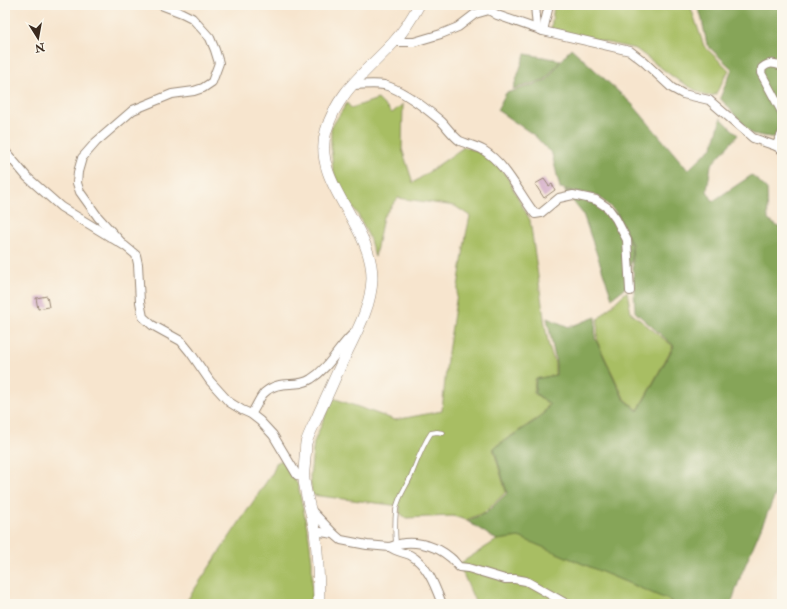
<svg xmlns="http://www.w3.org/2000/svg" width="787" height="609" viewBox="0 0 787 609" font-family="'IM FELL Double Pica',serif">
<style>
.green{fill:#a8be63;stroke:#727440}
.forest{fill:#86a559;stroke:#60683c}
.building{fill:#c896bd}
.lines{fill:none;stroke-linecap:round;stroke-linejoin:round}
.lane-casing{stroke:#998876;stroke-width:5.5}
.street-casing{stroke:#998876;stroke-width:10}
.secondary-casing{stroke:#998876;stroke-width:12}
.lane{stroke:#fff;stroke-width:4}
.street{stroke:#fff;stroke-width:8}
.secondary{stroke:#fff;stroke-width:11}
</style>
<rect width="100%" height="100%" fill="#fbf7ec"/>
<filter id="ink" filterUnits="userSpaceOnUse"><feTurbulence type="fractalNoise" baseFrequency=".025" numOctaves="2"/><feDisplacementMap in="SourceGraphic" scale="8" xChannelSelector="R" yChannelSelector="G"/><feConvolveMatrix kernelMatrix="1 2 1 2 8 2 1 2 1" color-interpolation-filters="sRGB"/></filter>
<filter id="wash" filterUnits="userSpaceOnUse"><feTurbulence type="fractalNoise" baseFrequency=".012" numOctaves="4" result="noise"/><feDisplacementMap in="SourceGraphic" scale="16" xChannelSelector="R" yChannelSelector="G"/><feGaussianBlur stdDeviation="0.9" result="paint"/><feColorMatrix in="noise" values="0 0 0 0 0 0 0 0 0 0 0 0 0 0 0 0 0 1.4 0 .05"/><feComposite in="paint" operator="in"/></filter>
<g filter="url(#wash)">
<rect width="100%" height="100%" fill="#f7e5ce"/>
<!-- green -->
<g class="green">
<path d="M554,5h136l14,41 25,24 -14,25 -9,1 -30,-17 -40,-30 -85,-19z"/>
<path d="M378,99l14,14 11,-9 -1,45 11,34 51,-36 21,7 20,19 25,47 15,105 4,22 6,16v12l-20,4 -1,14 15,11 -8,12 -48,32 13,44 -21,20 -19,8 -13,-4 -47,2 -6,-5v-7l-88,-11 -2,-18 4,-35 19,-44 62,22 47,-9 5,-52 19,-124 4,-19 -15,-10 -57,-8 -15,19 -8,40 -6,-20 -12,-24 -17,-24 -7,-19 -2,-25v-17l16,-25 4,5z"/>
<path d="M627,291l4,22 42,33 -35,64 -14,-12 -27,-57 1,-22z"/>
<path d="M282,460l16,25 6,28 5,24 3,25v42h-124l-2,-2 87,-130 3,-9z"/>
<path d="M519,537l152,64v3h-195l-17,-40 38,-24z"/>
</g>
<!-- forest -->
<g class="forest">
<path d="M696,5h86v134l-30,-5 -32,-36 12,-29 -25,-24 -6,-30z"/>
<path d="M571,48l62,57 55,65 25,-24 8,-28 17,17 -27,30 -4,26 6,10 39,-26 15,14 1,31 14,9v250l-41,96 -10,29h-60v-3l-152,-64 -22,3 -30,-19 19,-8 21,-20 -13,-45 47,-31 9,-13 -15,-11 1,-14 20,-4v-12l-9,-45 22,9 27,-10 -1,21 28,60 15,13 36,-65 -39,-34 -3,-68 -15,-31 -19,-17 -38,-8 -8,-34 -18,-19 -37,-25 9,-17 40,-12z"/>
<path d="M525,54l36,6 -16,20 -32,9z"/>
<path d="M564,190l8,2 44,22 15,30 1,14 -7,30 -13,10 -29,-84z"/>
</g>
<g id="blocks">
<!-- building -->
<g class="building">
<path d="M544,179l5,7 3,-2 3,6 -11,8 -9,-14z"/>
<path d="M47,296l2,11 -11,2 -2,-11z"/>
</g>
</g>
</g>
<g filter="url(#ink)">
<use href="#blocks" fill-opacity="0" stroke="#998876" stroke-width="1"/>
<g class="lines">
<defs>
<path id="lane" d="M396,544c-1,-11 -1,-23 0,-34 2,-13 10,-23 15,-34 6,-15 11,-30 20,-43l6,-1 6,1"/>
<g id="street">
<path d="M487,5l2,5 8,5 46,16 87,20 13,10 29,27 11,6 26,6 44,38 23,8 6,4"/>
<path d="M535,5l2,23"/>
<path d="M543,31l6,-26"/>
<path d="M394,42h20l27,-8 17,-7 17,-13 14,-4"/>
<path d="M782,66c-9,-3 -13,-4 -20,2l-1,5 21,39"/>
<path d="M351,85c11,0 23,-2 33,0 17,4 44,25 57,36 6,6 12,15 19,20 7,3 16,5 23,9 24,15 35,42 52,64l6,-1 18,-15 14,-3 23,5 12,8 8,11 11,21 3,51"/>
<path d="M776,146l6,-12"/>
<path d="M5,151l22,26 34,30 64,39 11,9 2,9 2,38 3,15 9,8 29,16 9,11 20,29 19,21 13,8 9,4 9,7 13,14 24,40 7,3"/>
<path d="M120,241l-22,-24 -18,-25 -3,-9 1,-11 4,-14 14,-16 37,-32 39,-16 22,-3 9,-3 9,-6 7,-19 -4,-13 -5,-12 -18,-20 -10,-5 -21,-8"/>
<path d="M251,414c5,-6 8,-16 13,-21 16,-15 32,-4 47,-14 18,-11 27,-31 42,-45"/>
<path d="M311,510l23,24"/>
<path d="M314,531l20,3 7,6 26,5 23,2"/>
<path d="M390,547c19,-9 45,-3 61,11 3,2 5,6 8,9l9,1 37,11h10l11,2 41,23"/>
<path d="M390,547c6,5 13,5 20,8 18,10 25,31 32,49"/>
</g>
<path id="secondary" d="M319,604c0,-24 -1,-48 -4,-73 -3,-17 -9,-34 -11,-51 -1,-8 1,-16 1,-23 1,-5 0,-9 1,-14 3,-10 9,-20 13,-30 9,-19 17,-38 26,-57 12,-25 26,-49 27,-77 1,-55 -61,-95 -46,-148 11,-39 41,-60 67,-88 10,-11 19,-25 26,-38"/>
</defs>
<!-- lane casing -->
<use href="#lane" class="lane-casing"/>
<!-- street casing -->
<use href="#street" class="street-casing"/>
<!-- secondary casing -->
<use href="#secondary" class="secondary-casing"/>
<!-- lane -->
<use href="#lane" class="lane"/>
<!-- street -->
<use href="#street" class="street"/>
<!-- secondary -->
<use href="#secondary" class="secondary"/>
</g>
</g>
<!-- margin -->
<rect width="787" height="609" fill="none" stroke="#fbf7ec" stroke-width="20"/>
<!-- north arrow -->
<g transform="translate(38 38) rotate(169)" stroke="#fbf7ec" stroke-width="3" paint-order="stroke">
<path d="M0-3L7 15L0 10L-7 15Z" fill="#3b2a1e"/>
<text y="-6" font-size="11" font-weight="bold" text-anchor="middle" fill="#3b2a1e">N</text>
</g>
</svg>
